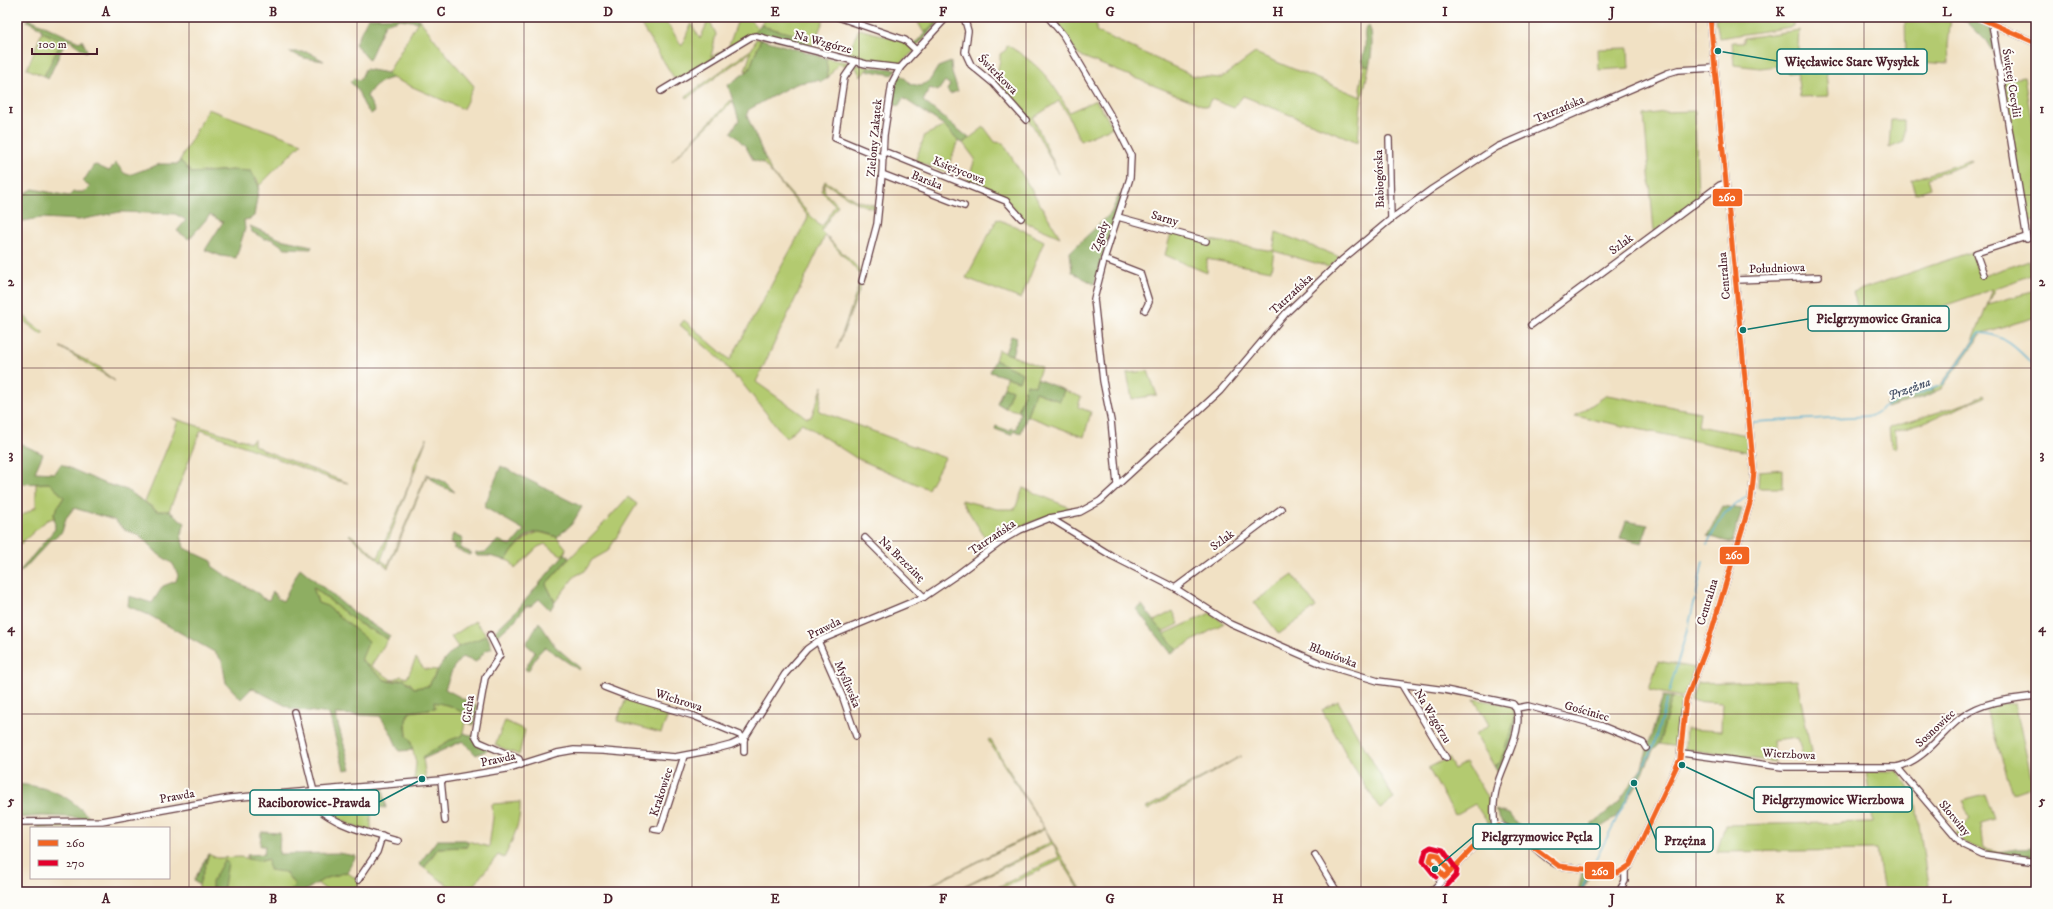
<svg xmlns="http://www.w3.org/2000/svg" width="2053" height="909" viewBox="0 0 2053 909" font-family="'IM FELL DW Pica',serif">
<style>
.green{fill:#b3ca6f;stroke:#7e744d}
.forest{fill:#8eae62;stroke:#6c6646}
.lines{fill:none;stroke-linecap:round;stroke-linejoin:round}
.stream{stroke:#51adcf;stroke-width:1.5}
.minor-casing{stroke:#633c42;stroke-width:8}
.minor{stroke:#fff;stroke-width:5.5}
.bus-1-casing{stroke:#fdfcf7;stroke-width:8}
.bus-2-casing{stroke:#fdfcf7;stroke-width:8}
.bus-1{stroke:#f26522;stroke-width:5}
.bus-2{stroke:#e4002b;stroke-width:5}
.grid{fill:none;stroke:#4a1f2b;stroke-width:1;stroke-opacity:0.55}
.labels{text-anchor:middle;stroke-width:4;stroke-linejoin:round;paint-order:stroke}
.street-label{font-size:12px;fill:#4a1f2b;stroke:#fdfcf7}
.water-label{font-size:13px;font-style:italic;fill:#4d586d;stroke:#fdfcf7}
.leader{fill:none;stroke:#0f766e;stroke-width:1.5}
.callout-dot{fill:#0f766e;stroke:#fdfcf7;stroke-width:1.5}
.callout{fill:#fdfcf7;stroke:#0f766e;stroke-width:1.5}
.callout-label{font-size:13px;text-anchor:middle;font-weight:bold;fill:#4a1f2b}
.line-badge{stroke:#fdfcf7;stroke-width:1.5}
.badge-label{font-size:11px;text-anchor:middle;font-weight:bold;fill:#fff}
.neatline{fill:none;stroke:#4a1f2b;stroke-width:1.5}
.grid-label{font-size:13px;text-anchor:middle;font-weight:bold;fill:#4a1f2b}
</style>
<rect width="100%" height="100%" fill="#fdfcf7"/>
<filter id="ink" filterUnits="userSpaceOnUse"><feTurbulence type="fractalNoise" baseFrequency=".025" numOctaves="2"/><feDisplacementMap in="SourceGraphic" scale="8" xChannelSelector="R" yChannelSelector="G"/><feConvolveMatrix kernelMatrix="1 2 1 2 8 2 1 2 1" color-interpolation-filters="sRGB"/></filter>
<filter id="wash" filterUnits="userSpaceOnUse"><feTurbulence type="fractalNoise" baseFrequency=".012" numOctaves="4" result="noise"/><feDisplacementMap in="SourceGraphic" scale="16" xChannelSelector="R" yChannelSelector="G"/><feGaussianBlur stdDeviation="0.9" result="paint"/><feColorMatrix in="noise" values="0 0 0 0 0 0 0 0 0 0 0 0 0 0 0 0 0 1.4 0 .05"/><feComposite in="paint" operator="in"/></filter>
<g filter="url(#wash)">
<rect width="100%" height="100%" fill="#f1e1c4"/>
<!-- green -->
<g class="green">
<path d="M636,17h27l19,29 9,-23 9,16 9,-20 7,15 -5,23 17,-9 11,-31h8l11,11 -5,6 -77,47z"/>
<path d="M765,17h60l-13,30 -7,-1 -4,-10 -36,-9 -4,-3z"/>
<path d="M915,17h19l4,3 -14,13z"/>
<path d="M1051,17h46l-1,14 98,45 27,2 34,-25 106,44 -1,-9 4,-23 5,2 -8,37 -3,38 -115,-46 -9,12 -23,-9 -4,8 -129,-52 -20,-32z"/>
<path d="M1716,17h77v9l-3,1 -71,11z"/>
<path d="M1905,17l23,2 1,-2h22l-3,28 1,19 -43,-3z"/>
<path d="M419,19l24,31 31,36 -11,23 -71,-31 -4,-5z"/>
<path d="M859,29l44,12 12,9 -15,14 -36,-2 -18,-4z"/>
<path d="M1799,30l-2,34 28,-8 3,40 -28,1 -3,-25 -9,1 -2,-4 10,-3v-2l-36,4 -26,-3 -2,-23h12v-4z"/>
<path d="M42,32l20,9 -18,35 -17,-7z"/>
<path d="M756,39h5l-12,31 -4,1 6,-19 -64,46 -1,-2 66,-47z"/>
<path d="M1007,45c32,19 45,35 62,67l27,-12 17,27 -33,14 -13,-28 -8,-12 -26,17 26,56 -26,-48 -38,-45 5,-21v-6l6,-4z"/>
<path d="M1628,48l1,20 -30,2 -1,-21z"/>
<path d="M826,58l43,9 -8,9 -6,-9 -17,-3 -10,14z"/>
<path d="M2024,77l12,71v72l-10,2 -23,-142z"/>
<path d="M731,100l1,2 -61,60z"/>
<path d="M208,109l94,34 -43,43 -2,-7 -23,-9 -43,3 -11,-13z"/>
<path d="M1695,111l3,87 -44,34 -10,-117 20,-3z"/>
<path d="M1891,120h13v22l-15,6z"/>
<path d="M945,126l13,15 -12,31 -31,-11 10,-26z"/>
<path d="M984,127l11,15 8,1 57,94 -35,-15 -19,-23 -39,-16 8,-24 -12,-16z"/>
<path d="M766,160l6,13 48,53 3,-1 12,-20 -14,-14 4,-10 30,19 26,7c-13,7 -44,-17 -56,-24 -4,10 6,15 13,22l-17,26 44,44 -1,3 -27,71 25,-73 -37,-40 -69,146 51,36 4,-1 12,-31 -4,25 126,47 -17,31 -72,-31 -54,-35 -16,15 -48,-60 -2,1 -16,-20 -40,-34 4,-5 46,40 77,-140 1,-4 -45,-53z"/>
<path d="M1971,160l1,2 -44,16 3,10 -16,6 -4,-14z"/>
<path d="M997,219l20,8 27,14 -23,58 -55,-21z"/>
<path d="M1276,232l64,25 -11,10 -55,-16 -3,20 -64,-12v14l-42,-18 6,-22 102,18z"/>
<path d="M1971,252l9,25 49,-17 3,15 -36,13 -8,16 47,-13 1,26 -54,16 -41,56 -7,3 -1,-3 7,-3 33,-45 20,-52 -128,44 -12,-41z"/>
<path d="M21,312l10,11 13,10 -2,2 -25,-19z"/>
<path d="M60,347l43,22 -1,2 13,10z"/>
<path d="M998,350l43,17 -6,19 -8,-2 -9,27 -13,-3 7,-18 -8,-3 2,-10 13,4 3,-8 -27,-13z"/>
<path d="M1148,371l9,24 -25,4 -5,-26z"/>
<path d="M1064,390l17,7 -3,10 13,5 -7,25 -57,-21 8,-24 25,9z"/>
<path d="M1607,395l93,17 -2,14 49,9 1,17 -173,-36z"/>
<path d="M1984,395l1,2 -63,26 -27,8 1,16 -2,1 -3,-3 -2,-17 81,-26z"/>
<path d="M172,418l78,24 4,-3v6l9,5 85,33 -14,-3 -133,-50 -32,81 -10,1 -14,-10 33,-81z"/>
<path d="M427,438l-46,122 7,5 38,-89h1l-39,92 -39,-33 1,-1 28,24 35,-83 1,-10z"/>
<path d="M1783,469v19h-25l1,-17z"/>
<path d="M49,483l15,14 -10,16v5l-7,2 -30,27v-29l19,-11v-23z"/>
<path d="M1023,488l50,21c-30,8 -57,17 -83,36l-29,-45 36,9h18z"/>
<path d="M628,497l9,7 -29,47 -16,9 -7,11 -10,5 -20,26 -9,-18c26,-30 56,-57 82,-87z"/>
<path d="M539,532l18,5 9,11 -1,5 -4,2 -16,-11 -7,3 -23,22 -4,-7 -5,-2c9,-12 18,-23 33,-28z"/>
<path d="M1293,575l23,32 -37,27 -25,-32z"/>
<path d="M313,587l45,36 30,16 -17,27 21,14 9,-4 6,2 9,-20 8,11 13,1 -8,16 -15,2 -4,-5 -9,-4c-34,12 -48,-42 -63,-62 -5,-7 -12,-11 -20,-14z"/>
<path d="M1173,611l6,13 -16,8 -9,-11z"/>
<path d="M1210,613l14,10 -47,27 -13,-16z"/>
<path d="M475,621l12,14 -12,7 -17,5 -7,-10z"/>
<path d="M1658,661l37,7 -10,30 -36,-8z"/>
<path d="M1797,680l16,82h-9l-6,-24 -26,3 3,21 -90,-13 1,-20 35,2 1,-28 -31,-2 6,-18z"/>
<path d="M1672,697l12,4 -5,46 -20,-3z"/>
<path d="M626,699l44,12 -9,22 -44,-12z"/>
<path d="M1474,699l37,6c9,18 -5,41 -11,58l-6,3 -19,-32 14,-9z"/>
<path d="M1338,701l56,98 -14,10 -30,-48 -28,-51z"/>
<path d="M434,702l17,4 16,9 -5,21 -12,4 -27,18 3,21 -12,1 2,-17 -6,-24 -3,-3 -1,-16 4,-8 25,-4z"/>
<path d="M2015,703l18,83 -20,7 -28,-86 12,-3z"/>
<path d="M505,721l20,9 -6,25 -24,-10z"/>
<path d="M990,739l91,150 -1,1 -19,-30 -67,32h-6l71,-35 -6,-13 -101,48 99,-50 -6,-13 -128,63 127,-64 -56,-88z"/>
<path d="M1241,756l-93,54 -2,-2z"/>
<path d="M1448,758l6,11 12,-7 22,37 4,5 -1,17 -2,4 -14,-21 -20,11 -27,-47z"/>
<path d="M1866,771h32l17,26 14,95h-45l-7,-42 -160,2 8,-27 148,-3z"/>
<path d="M1985,794l9,25 -14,4 3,25 17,4v4l-34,-12 -11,-11 15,-14 -8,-19z"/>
<path d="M321,799l9,3 41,6v23c-26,-7 -39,-13 -59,-31z"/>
<path d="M520,802c1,21 -7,37 -16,56l-6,-3 -30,37h-11l-33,-24 14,-20 29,-1 1,-6 21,6 4,-30 -1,-13z"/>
<path d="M39,823l46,1 -1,4h-47z"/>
<path d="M208,854l9,4 23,-1 22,4 6,-2 17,13 11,13 -8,7h-89v-7l-5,-4z"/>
<path d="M347,872l13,10 -7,10h-24l-12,-9 7,-4z"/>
</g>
<!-- forest -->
<g class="forest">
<path d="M416,17l3,2 -1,3 -18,-3 -15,5 -16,36 -14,-16 13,-26z"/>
<path d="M941,17h3l-28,30 -3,-2z"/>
<path d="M1951,17h19l21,10 4,29 -9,-15 -19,-19z"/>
<path d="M28,18l51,24 3,-2 5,10 -1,2 -17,-12 -5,5 -16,34 -4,-3 18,-35 -20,-9 -1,-4 -14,-7z"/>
<path d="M761,24l4,3 36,9 4,4v6l-52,-12z"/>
<path d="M1369,26c5,10 3,30 0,41l-5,-2c-3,-9 0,-10 1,-18 1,-8 -2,-12 1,-20z"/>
<path d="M761,39l65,19 2,20 -7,4 -3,-2 -19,3 -10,4 -41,23 -1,6 19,44 -3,3 -10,-3 -7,-13 -15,-15 8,-12 -11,-35 21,-15z"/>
<path d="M289,52h19l16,9 -20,-3z"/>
<path d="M951,62l1,11 6,18 -8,3 -3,-4 3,-5 -5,-4 -7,10 -8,-3 -7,13 46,37 -6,5 -5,-2 -13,-15 -42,-28 -5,9 -7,-7 8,-27 12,11 10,2 9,-6 8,-13z"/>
<path d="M869,67l27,2 -3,6 -27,-5z"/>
<path d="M365,69l23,4 4,5c-13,3 -18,7 -25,18l8,15 -4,3c-13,-13 -8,-22 -21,-32l4,-4 6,2z"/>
<path d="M180,160l11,13 43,-3 17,1 8,15 -5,30 -4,3 -6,1 1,9 -9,29 -15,-2 -16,-6 18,-28 -13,-7 -21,24 -12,-8 9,-11 -11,-6 -55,-2 -41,8 -38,-2 -24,4v-24l16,-9 36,7 4,-4h12l5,-5 -7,-5 10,-16 3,-1 13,6 7,-8 8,10 5,2 31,-11h18z"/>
<path d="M1119,195l3,1 -28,88 -22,-12 -2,-20 41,-39z"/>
<path d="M250,226l30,13 32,7 -1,3 -26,-1 -13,-9h-7l-13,-7z"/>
<path d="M1011,336l6,2 -5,17 -7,-2z"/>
<path d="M995,360l27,13 -3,8 -29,-9z"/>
<path d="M1037,379l27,11 -4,11 -25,-9 -14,41 -7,-2 -3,4 -16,-6 1,-3 14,5 1,-3 5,1 4,-17 -2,-1 9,-27 8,2z"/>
<path d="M1004,387l8,3 -7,18 -8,-5z"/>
<path d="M1933,389l1,3 -10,5 -38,11 -1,-5 40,-13z"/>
<path d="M17,439l4,5 22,10 -8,18 20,1 6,-9 42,19 24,7 30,21h12l16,12 -4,12 3,13 28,13v5l13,9 34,19 3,4 7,2 4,-9 4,7 6,3 17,-33 53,44 37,24 -2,3 -30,-16 -45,-36 5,16 9,3 42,35 -8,19 24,20 7,2 12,-3 10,9 15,-2c6,-13 16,-30 29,-39 7,-4 20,-7 29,-12l5,13 -7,3 -9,11 -14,-5 -9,11 -8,21 32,17 -3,19 -9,-3 2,-7 -16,-9 -17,-4 1,6 -25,4c-6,6 -4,15 -3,24l3,3 3,11 -14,1 -8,-18 -11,-17 -45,-2 16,55 -7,1 -15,-56 -37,-5 -40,-21 -11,11 -15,-16 -4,-22 -6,-8 -67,-38 -21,-9 1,-10 23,7 11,-17 13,-5 2,-6 -5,-11 -15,-10 -18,-18 -16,-7 -10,-9 -40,-12 -8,10 -4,14 -11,8 -30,32 -1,-1 35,-42 -1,-16 10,-16 -15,-14 -32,1z"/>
<path d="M501,466l81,41 -10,17 -15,13c-5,-2 -13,-5 -18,-5 -14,0 -26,19 -33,28l-17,-4h-12l-2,-3 11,-1 12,-12 13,6 13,-16 -40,-23z"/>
<path d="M426,474l19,8 10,10 -15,-6z"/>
<path d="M1723,506l19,3 -10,34 -25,-7z"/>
<path d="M1626,521l22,4 -6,18 -22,-5z"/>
<path d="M453,534l10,5 -3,9 12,5 -3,2 -16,-7 2,-2 -5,-3z"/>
<path d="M565,553l4,5 -23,26 9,18 -5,8 -11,-11 -8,7h-5l-11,14 -21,19 -2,-5 26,-25z"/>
<path d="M1142,605l35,45 -6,3 -35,-44z"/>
<path d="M539,622l16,24 25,22 -1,2 -34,-23 -7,7 -10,17 -3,-2 10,-17 -9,-8z"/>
<path d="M1663,696l9,1 -13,47 -6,6 -13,30 -25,38 -20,13 -4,-6 27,-22 24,-36z"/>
<path d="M1515,713h2l-4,25 -14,36 -5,-8 6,-3 14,-41z"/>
<path d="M463,733l11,3 16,13 -14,6 -13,-14 -40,18 1,-3 26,-16 12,-4z"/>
<path d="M17,784c33,3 50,10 73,34l-48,-2 -25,2z"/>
<path d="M383,788l3,20 -74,-8v-5z"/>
<path d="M1495,810l14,4 5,7 5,3 -2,7 -15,-9z"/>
<path d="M261,832l19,1 -1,21 59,-1 18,3 -9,16 -23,7 -21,13h-15l7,-7 -10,-13 -16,-2 -1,-11 -6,2 -15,-2v-4l17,-1 1,-8h-5z"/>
<path d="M437,840h28l3,1 -1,6 -29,1 -14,20 -5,-4z"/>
<path d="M2036,848v13l-36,-5v-4l16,-3z"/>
<path d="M208,854h1l-10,31 -5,-4z"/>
<path d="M224,860l4,3 -5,29h-11v-10z"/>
<path d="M1582,872l10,2 -8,13 -1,5h-5z"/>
</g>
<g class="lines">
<!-- stream -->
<g class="stream">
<path d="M1753,422l118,-6 18,-12 53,-19 38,-52c24,0 41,19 56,35"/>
<path d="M1707,544l17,-30 23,-18 3,-6"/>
<path d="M1696,596l7,-35"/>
<path d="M1689,624l6,-25"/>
<path d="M1669,692l19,-65"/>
<path d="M1592,867l54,-106 8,-17 13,-45"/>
<path d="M1581,892l7,-18"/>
</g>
</g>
</g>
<g filter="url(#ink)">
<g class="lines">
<defs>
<g id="minor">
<path d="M838,17l67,23 11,10"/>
<path d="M964,17l4,14 -3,21 6,13 23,19 32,36"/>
<path d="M1048,17l15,18 52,88 16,32 -1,23 -25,78 -11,43 9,82 8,40 6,63"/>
<path d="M1977,17l59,26"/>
<path d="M1992,24l35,215"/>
<path d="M855,62l-11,16 -9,60 48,20"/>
<path d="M661,91l90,-54 5,-1 110,28 34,4"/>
<path d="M1389,139l2,80"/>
<path d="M883,151l123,50 15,17"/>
<path d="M882,174l82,32"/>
<path d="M1118,217l88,24"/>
<path d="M1104,259l36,14 9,29 -4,8"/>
<path d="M1984,275l-8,-22 50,-16"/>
<path d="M1736,280l83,-3"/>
<path d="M862,281l15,-57 5,-50 2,-39 8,-52 8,-15 47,-51"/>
<path d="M1531,325l189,-140 6,-2"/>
<path d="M1050,518l62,38 63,32 56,36 91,40 56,17 67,9 68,14c16,18 -12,63 -16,82 -4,14 -4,27 -2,41"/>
<path d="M865,538l59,59"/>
<path d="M1175,588l106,-79"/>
<path d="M490,635l10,20 -15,23 -10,57 4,7 40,17 2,6"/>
<path d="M818,641l25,57 13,38"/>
<path d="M1402,685l44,73"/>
<path d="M604,687l26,10 64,19 46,19 4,4"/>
<path d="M1517,708l11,-2 74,20 41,17 3,5"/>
<path d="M294,712l20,80"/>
<path d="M744,752v-13"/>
<path d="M1682,753l100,14h115c29,-7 42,-33 65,-50 21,-16 49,-18 74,-21"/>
<path d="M1897,767l66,78 19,9 54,8"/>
<path d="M441,780l4,41"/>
<path d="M306,793c15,30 62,40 92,48"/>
<path d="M17,822l85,-1 128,-23 211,-18 65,-11 51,-16 17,-3 29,1 72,6 37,-7 19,-5 13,-6 41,-65 22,-25 11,-8 106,-44 34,-23 48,-36 14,-8 30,-12 30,-6 20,-11 120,-110 66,-78 57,-54 48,-40 41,-30 65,-42 171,-74 10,-3 37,-2"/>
<path d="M654,829l6,1 24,-74"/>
<path d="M1315,855l22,37"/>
<path d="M358,880l19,-28 5,-16"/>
<path d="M1431,892l57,-60 11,-6c23,4 39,30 60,40l59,7 7,-3 5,-5 50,-106 3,-38 3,-21 20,-51 45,-149 3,-28 -44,-455"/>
<path d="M1619,892l6,-11v-11"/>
</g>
</defs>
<!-- minor casing -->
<use href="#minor" class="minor-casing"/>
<!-- minor -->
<use href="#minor" class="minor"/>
<defs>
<g id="bus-1">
<path d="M1977,17l59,26"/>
<path d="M1432,854l6,1 12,17 -5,5 -15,-17z"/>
<path d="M1450,872l38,-40 11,-6 16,7 44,33 59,7 12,-8 50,-106 6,-59 20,-51 45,-149 3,-28 -44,-455"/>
</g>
<path id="bus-2" d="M1436,877l-13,-16 3,-11 5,-3 12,3 14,20 -1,6 -15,16"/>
</defs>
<!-- bus-1 casing -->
<use href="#bus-1" class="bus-1-casing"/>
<!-- bus-2 casing -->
<use href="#bus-2" class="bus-2-casing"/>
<!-- bus-1 -->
<use href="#bus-1" class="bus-1"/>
<!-- bus-2 -->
<use href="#bus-2" class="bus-2"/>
</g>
</g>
<!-- grid -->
<path class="grid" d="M189,17v875M357,17v875M524,17v875M692,17v875M859,17v875M1026,17v875M1194,17v875M1361,17v875M1529,17v875M1696,17v875M1864,17v875M17,195h2019M17,368h2019M17,541h2019M17,714h2019"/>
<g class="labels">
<!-- street labels -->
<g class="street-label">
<text transform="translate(823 42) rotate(15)" y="4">Na Wzgórze</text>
<text transform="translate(998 74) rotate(45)" y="4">Świerkowa</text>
<text transform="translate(2012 83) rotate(81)" y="4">Świętej Cecylii</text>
<text transform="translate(1559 109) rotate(-23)" y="4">Tatrzańska</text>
<text transform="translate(874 138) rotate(-85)" y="4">Zielony Zakątek</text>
<text transform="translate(959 170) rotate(22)" y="4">Księżycowa</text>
<text transform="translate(1379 179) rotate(-92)" y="4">Babiogórska</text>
<text transform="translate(927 180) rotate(22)" y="4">Barska</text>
<text transform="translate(1165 218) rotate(16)" y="4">Sarny</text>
<text transform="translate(1100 236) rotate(-71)" y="4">Zgody</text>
<text transform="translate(1621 244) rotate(-36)" y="4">Szlak</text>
<text transform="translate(1777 268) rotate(-2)" y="4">Południowa</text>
<text transform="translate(1724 276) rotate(-95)" y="4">Centralna</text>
<text transform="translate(1291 294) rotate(-43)" y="4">Tatrzańska</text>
<text transform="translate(992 537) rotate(-34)" y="4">Tatrzańska</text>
<text transform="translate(1222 540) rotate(-37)" y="4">Szlak</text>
<text transform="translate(902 559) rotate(44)" y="4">Na Brzezinę</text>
<text transform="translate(1707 602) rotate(-73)" y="4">Centralna</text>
<text transform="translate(824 628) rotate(-26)" y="4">Prawda</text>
<text transform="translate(1333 655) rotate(21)" y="4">Błoniówka</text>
<text transform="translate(848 684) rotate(67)" y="4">Myśliwska</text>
<text transform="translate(679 700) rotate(18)" y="4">Wichrowa</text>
<text transform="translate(468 709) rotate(-82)" y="4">Cicha</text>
<text transform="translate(1587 711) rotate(16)" y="4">Gościniec</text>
<text transform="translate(1433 716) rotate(59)" y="4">Na Wzgórzu</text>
<text transform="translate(1935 728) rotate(-43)" y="4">Sosnowiec</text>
<text transform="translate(1789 754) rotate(3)" y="4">Wierzbowa</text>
<text transform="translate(498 759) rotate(-12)" y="4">Prawda</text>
<text transform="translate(661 792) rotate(-72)" y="4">Krakowiec</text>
<text transform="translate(177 796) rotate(-10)" y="4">Prawda</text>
<text transform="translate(1955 818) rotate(50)" y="4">Słotwiny</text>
</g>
<!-- water labels -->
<g class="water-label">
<text transform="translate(1909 388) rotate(-20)" y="5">Przężna</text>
</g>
</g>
<!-- callouts -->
<path class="leader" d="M1718 51L1777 61M1743 330L1808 319M1682 765L1754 799M422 779L379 802M1435 869L1473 837M1634 783L1656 840"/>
<g class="callout-dot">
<circle cx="1718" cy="51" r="4"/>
<circle cx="1743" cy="330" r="4"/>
<circle cx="1682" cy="765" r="4"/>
<circle cx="422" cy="779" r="4"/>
<circle cx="1435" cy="869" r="4"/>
<circle cx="1634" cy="783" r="4"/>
</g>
<g class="callout">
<rect x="1777" y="49" width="150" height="25" rx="4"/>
<rect x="1808" y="306" width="141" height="25" rx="4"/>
<rect x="1754" y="787" width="158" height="25" rx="4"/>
<rect x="250" y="790" width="129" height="25" rx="4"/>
<rect x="1473" y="824" width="127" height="25" rx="4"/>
<rect x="1656" y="827" width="57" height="25" rx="4"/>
</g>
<g class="callout-label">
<text x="1852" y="66">Więcławice Stare Wysyłek</text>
<text x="1879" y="323">Pielgrzymowice Granica</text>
<text x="1833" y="804">Pielgrzymowice Wierzbowa</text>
<text x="314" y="807">Raciborowice-Prawda</text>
<text x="1537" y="841">Pielgrzymowice Pętla</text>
<text x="1685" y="845">Przężna</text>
</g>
<g class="line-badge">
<rect x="1712" y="188" width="31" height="19" rx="4" fill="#f26522"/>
<rect x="1719" y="546" width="31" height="19" rx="4" fill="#f26522"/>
<rect x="1584" y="861" width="31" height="19" rx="4" fill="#f26522"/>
</g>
<g class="badge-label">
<text x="1727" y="201">260</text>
<text x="1734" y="559">260</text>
<text x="1600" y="875">260</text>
</g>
<!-- margin -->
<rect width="2053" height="909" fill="none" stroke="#fdfcf7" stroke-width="44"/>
<!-- legend -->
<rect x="30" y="827" width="140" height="52" fill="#fdfcf7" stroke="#b5a4a5"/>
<rect x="38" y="840" width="20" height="6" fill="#f26522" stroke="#b5a4a5"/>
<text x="66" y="847" font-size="12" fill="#4a1f2b">260</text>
<rect x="38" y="860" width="20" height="6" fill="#e4002b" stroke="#b5a4a5"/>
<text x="66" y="867" font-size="12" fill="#4a1f2b">270</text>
<!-- scale -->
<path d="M32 48v6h65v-6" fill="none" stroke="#4a1f2b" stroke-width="2"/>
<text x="38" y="48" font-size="12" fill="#4a1f2b" stroke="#fdfcf7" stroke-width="3" paint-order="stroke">100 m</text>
<rect x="22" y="22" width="2009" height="865" class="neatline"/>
<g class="grid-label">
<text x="106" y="16">A</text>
<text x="273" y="16">B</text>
<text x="441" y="16">C</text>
<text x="608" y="16">D</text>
<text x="775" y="16">E</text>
<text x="943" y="16">F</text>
<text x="1110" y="16">G</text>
<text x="1278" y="16">H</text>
<text x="1445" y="16">I</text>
<text x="1612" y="16">J</text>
<text x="1780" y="16">K</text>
<text x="1947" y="16">L</text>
<text x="11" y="113">1</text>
<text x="2042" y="113">1</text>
<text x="11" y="286">2</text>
<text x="2042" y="286">2</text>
<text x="11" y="459">3</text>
<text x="2042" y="459">3</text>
<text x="11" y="632">4</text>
<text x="2042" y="632">4</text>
<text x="11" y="805">5</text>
<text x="2042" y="805">5</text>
<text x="106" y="903">A</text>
<text x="273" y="903">B</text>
<text x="441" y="903">C</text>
<text x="608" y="903">D</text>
<text x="775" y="903">E</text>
<text x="943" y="903">F</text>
<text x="1110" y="903">G</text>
<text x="1278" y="903">H</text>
<text x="1445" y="903">I</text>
<text x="1612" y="903">J</text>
<text x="1780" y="903">K</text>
<text x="1947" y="903">L</text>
</g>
</svg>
